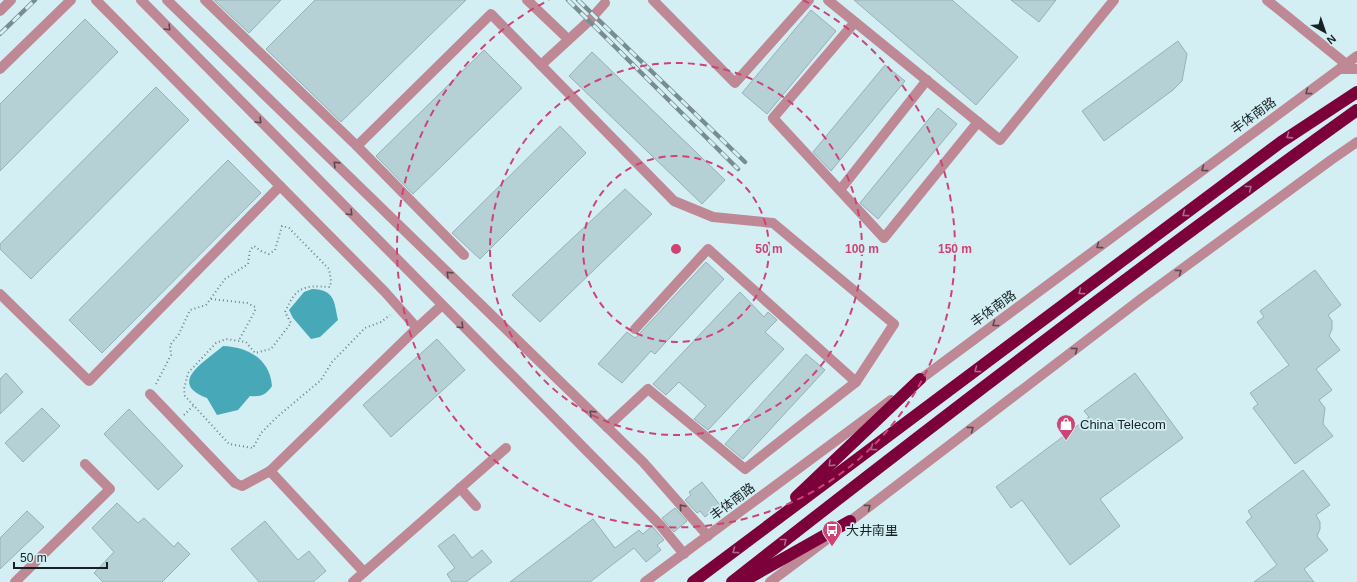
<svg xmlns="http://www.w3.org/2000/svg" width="1357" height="582" viewBox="0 0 1357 582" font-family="Arial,'Noto Sans SC',sans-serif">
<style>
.water{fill:#47a8b8}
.building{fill:#b6d1d6;stroke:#96b1b6}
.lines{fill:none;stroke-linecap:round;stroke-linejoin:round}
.path{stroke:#708286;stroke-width:2;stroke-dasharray:1 3;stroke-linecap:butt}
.minor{stroke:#be8895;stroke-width:10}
.highway{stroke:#7c003a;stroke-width:12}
.rail-casing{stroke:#798d90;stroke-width:4.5}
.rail{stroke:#d3eff4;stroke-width:3;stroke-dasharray:9;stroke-linecap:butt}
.oneway{stroke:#5a4a51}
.oneway2{stroke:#a36c8e}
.ring{fill:none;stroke:#cf4374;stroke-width:2;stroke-dasharray:7 5}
.labels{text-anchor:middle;stroke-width:3.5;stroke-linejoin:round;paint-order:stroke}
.street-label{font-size:13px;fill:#172123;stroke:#d3eff4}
.poi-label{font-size:13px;fill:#172123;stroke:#d3eff4;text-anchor:start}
.centre{fill:#cf4374;stroke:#d3eff4;stroke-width:2}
.ring-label{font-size:12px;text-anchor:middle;font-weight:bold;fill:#cf4374;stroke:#d3eff4;stroke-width:3.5;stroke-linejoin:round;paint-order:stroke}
</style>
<rect width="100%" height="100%" fill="#d3eff4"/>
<!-- water -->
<g class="water">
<path d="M312,289c23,1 22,12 26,31l-18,17 -9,2 -18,-21 -4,-8 15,-18z"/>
<path d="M223,346c25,1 47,13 49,40 -6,9 -11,11 -22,10l-12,14 -21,5 -10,-17c-41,-15 -1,-37 16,-52z"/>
</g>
<!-- building -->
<g class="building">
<path d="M214,0h67l-32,33z"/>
<path d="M315,0h151l-125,122 -75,-73z"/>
<path d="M854,0h98l66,57 -42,48z"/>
<path d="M1011,0h45l-17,22z"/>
<path d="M811,10l25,21 -69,83 -25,-21z"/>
<path d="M85,19l33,33 -118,119v-67z"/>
<path d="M1178,41l9,13 -5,27 -9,9 -69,51 -22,-30z"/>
<path d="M484,50l38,38 -109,106 -37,-38z"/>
<path d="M592,52l133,128 -23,24 -133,-128z"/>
<path d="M885,65l20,16 -74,90 -18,-19z"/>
<path d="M156,87l33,33 -158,159 -31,-30v-5z"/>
<path d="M938,108l19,16 -79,95 -18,-16z"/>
<path d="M560,126l26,27 -106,106 -28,-26z"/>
<path d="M228,160l33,33 -159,160 -33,-33z"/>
<path d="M625,189l27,25 -112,108 -28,-27z"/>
<path d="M706,262l18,17 -69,75 -4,-3 -29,32 -24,-19 29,-32 8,6 5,-5z"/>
<path d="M1315,270l26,35 -13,10 4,6v8l-3,7 11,14 -24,19 16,21 -13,10 6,8 -2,16 10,12 -38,28 -42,-56 5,-4 -8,-11 39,-28 -32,-43 7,-5 -4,-6z"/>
<path d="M740,292l24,25 4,-5 9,8 -12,12 19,17 -76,81 -14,-11 12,-13 -27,-24 -13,13 -13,-11z"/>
<path d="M437,339l28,31 -74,67 -28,-32z"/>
<path d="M806,354l19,16 -82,89 -18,-15z"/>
<path d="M6,373l17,19 -23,22v-35z"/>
<path d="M1135,373l48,65 -83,61 20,27 -50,39 -48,-65 -11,8 -15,-21 93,-70 -5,-6z"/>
<path d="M42,408l18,18 -37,36 -18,-19z"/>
<path d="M129,409l54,57 -25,24 -54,-56z"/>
<path d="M1303,470l27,35 -14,10 4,7v7l-3,7 11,14 -24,19 10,13h-60l23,-17 -31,-43 6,-5 -4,-6z"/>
<path d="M702,482l18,23 -15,12 -5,-6 -3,2 -12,-13 6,-5 -2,-3z"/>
<path d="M117,503l21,20 6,-5 30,29 4,-5 12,12 -28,28h-59l-9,-9 20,-21 -22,-24z"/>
<path d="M675,508l12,13 -13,11 -12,-14z"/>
<path d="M27,511l17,16 -44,42v-31z"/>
<path d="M593,519l22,29 24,-18 4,4 9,-8 12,14 -7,5 4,5 -15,12 -12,-14 -44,34h-80z"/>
<path d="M265,521l33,39 11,-9 17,20 -13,11h-54l-28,-33z"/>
<path d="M454,534l18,24 10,-8 10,12 -26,20h-14l-5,-8 8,-6 -17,-22z"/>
</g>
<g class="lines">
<!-- path -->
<g class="path">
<path d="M211,299l36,4 8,4v4l-16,29"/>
<path d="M156,384l15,-29 -1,-10 9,-11 11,-24 16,-5 19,-26 23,-15 2,-14 4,-4 7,5 8,3 6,-4 7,-24 7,2 40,41 2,12 -1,6c-27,-2 -34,0 -45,25l6,11 -20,26 -16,4 -9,-11 -20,-3 -10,4 -28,30 -4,16 1,7 44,48 24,4 8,-15 16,-16 44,-37 11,-18 33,-34 16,-6 9,-7"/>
<path d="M184,415l9,-9"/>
</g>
<!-- minor -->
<g class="minor">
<path d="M96,0l289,292 32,36 24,-22"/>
<path d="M141,0l520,526 23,28"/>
<path d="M167,0l476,462 65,74"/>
<path d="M205,0l152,146"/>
<path d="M527,0l41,39"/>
<path d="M653,0l82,83 74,-83"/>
<path d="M828,0l172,140 114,-140"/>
<path d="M1267,0l79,64"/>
<path d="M0,11l11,-11"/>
<path d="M855,22l-82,96 111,120 94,-116"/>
<path d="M541,65l48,-44 16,-18"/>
<path d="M0,69l71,-69"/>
<path d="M1340,69h17"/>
<path d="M840,190l87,-110"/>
<path d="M464,255l-107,-109 134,-132 183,187 39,16 60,6 121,101 -38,58"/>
<path d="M0,294l89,87 191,-195"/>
<path d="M914,384l443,-328"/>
<path d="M150,394l85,89 7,3 28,-15"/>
<path d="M607,427l41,-38 97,80 111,-87 -148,-133 -73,80"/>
<path d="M460,488l16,18"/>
<path d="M845,525l296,-226 190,-139 26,-18"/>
<path d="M364,572l-94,-101 147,-143"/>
<path d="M15,582l95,-93 -25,-25"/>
<path d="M353,582l153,-134"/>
<path d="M645,582l246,-182"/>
<path d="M770,582l56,-42"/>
</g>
<!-- highway -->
<g class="highway">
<path d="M796,497l124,-118"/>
<path d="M693,582l588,-440 76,-50"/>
<path d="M732,582c205,-161 413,-320 625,-472"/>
<path d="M742,582l108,-61"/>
</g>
<defs>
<g id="rail">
<path d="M568,0l170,169"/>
<path d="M578,0l167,162"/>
<path d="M0,34l35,-34"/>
</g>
</defs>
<!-- rail casing -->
<use href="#rail" class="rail-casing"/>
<!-- rail -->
<use href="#rail" class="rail"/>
</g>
<!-- one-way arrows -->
<defs><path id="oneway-chevron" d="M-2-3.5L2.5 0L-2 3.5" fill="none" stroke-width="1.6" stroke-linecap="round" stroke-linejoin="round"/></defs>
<g class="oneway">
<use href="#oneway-chevron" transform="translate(168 28) rotate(45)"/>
<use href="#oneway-chevron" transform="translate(1308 92) rotate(144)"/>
<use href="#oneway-chevron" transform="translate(259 121) rotate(45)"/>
<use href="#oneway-chevron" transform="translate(336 164) rotate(-136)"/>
<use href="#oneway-chevron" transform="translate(1204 169) rotate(144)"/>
<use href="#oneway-chevron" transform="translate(350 213) rotate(45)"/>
<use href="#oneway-chevron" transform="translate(1099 246) rotate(144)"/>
<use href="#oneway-chevron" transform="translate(1179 272) rotate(-36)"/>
<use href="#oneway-chevron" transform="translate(449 274) rotate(-136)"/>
<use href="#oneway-chevron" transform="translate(995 324) rotate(144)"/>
<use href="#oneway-chevron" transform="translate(461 326) rotate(45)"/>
<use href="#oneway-chevron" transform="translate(1075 350) rotate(-37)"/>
<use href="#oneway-chevron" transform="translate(592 413) rotate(-136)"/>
<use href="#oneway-chevron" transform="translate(971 429) rotate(-37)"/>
<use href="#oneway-chevron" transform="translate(682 507) rotate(-131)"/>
<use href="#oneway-chevron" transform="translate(868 507) rotate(-37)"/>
</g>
<g class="oneway2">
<use href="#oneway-chevron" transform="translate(1289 136) rotate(147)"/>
<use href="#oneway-chevron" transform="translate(1249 188) rotate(-37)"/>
<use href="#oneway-chevron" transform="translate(1185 214) rotate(143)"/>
<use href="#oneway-chevron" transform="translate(1081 292) rotate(143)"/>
<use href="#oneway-chevron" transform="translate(977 370) rotate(143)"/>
<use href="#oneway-chevron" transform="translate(873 448) rotate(143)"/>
<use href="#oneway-chevron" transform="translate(831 464) rotate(136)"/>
<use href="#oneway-chevron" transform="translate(784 541) rotate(-38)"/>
<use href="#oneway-chevron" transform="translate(735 551) rotate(144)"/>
</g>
<!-- distance rings -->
<g class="ring">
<circle cx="676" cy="249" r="93"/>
<circle cx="676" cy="249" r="186"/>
<path d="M803 0A279 279 0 1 1 549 0"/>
</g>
<!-- icons -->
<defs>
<symbol id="shop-pin" viewBox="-11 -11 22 30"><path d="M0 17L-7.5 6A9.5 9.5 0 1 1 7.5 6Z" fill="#cf4374" stroke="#d3eff4"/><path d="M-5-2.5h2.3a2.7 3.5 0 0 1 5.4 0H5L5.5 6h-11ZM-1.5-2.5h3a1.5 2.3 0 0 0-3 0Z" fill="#fff"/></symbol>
<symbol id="bus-pin" viewBox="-11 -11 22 30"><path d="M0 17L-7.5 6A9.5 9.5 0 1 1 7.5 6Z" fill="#cf4374" stroke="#d3eff4"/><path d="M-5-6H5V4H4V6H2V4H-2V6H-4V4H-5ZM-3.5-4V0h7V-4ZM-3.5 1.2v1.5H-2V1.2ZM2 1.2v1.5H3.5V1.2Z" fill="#fff"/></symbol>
</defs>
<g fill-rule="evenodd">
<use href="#shop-pin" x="1055" y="413" width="22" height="30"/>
<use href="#bus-pin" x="821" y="519" width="22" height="30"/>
</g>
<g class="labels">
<!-- street labels -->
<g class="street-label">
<text transform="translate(1253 115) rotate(-36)" y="5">丰体南路</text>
<text transform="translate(993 308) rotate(-36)" y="5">丰体南路</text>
<text transform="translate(732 501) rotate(-37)" y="5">丰体南路</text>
</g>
<!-- poi labels -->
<g class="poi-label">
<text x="1080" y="429">China Telecom</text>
<text x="846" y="535">大井南里</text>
</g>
</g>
<circle cx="676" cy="249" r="6" class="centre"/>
<g class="ring-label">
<text x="769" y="253">50 m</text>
<text x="862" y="253">100 m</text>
<text x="955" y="253">150 m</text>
</g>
<!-- north arrow -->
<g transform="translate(1325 32) rotate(140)" stroke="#d3eff4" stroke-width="3" paint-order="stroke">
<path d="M0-3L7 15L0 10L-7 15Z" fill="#172123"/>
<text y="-6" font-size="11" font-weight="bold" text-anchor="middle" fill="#172123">N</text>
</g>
<!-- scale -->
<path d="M14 562v6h93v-6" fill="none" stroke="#172123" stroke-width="2"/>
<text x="20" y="562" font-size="12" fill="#172123" stroke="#d3eff4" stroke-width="3" paint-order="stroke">50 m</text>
</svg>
